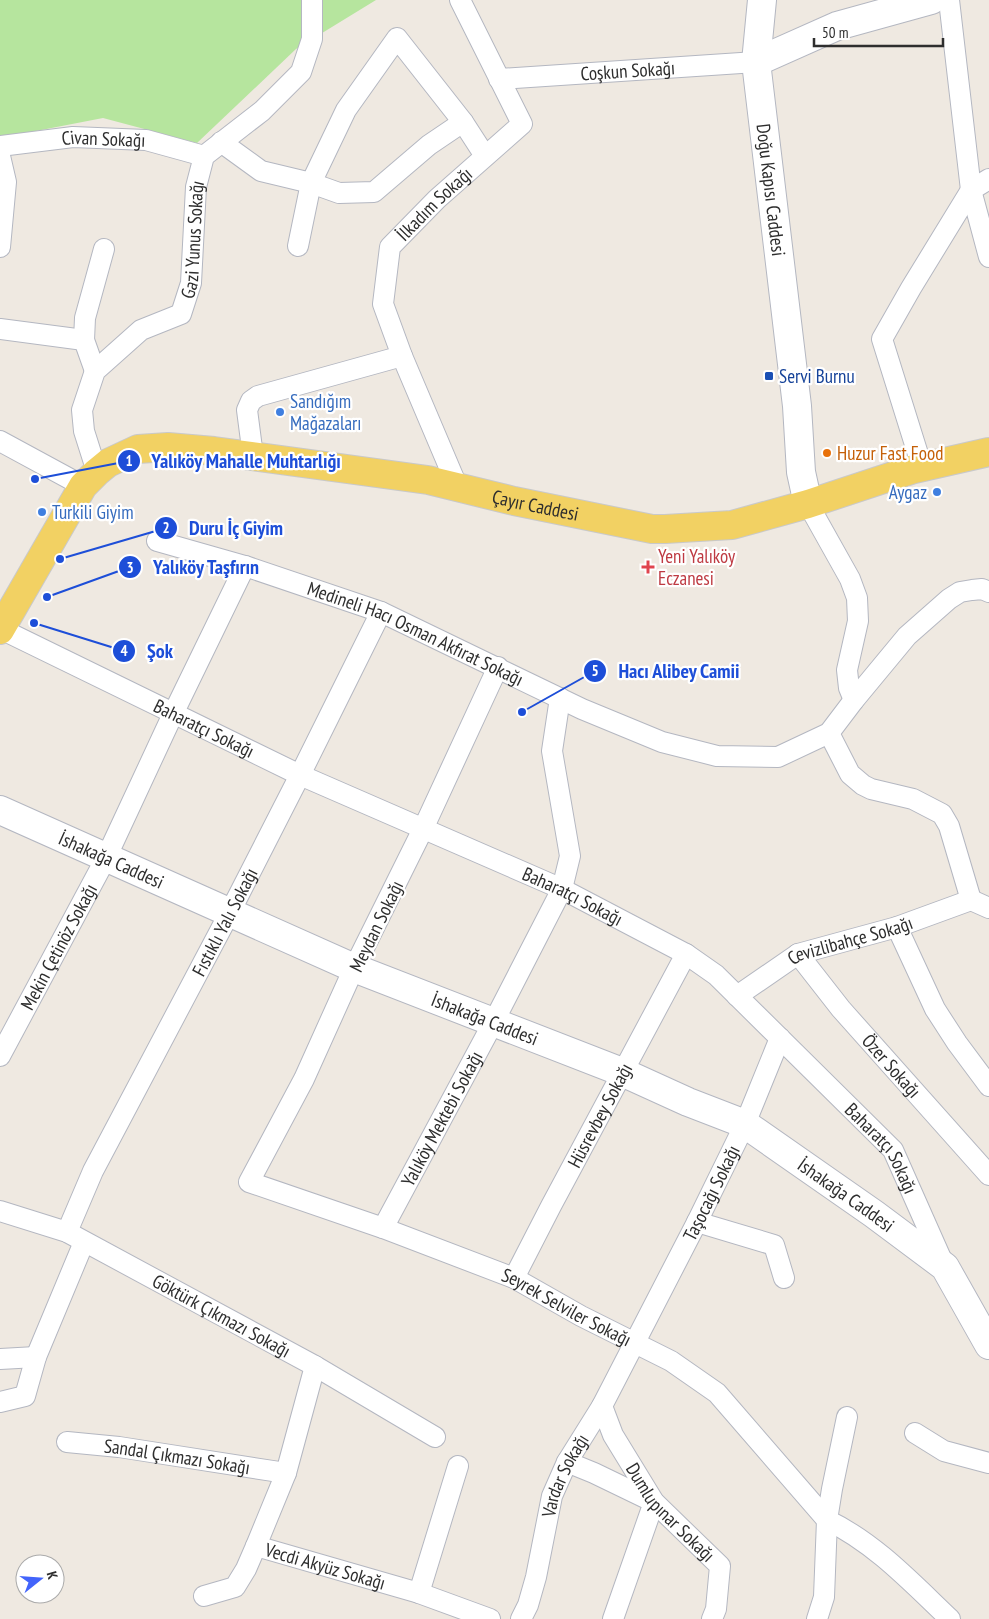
<svg xmlns="http://www.w3.org/2000/svg" width="989" height="1619" viewBox="0 0 989 1619" font-family="'PT Sans Narrow',sans-serif">
<style>
.green{fill:#b6e59e}
.lines{fill:none;stroke-linecap:round;stroke-linejoin:round}
.street-casing{stroke:#b4b7c1;stroke-width:22}
.secondary-casing{stroke:#b4b7c1;stroke-width:30}
.primary-casing{stroke:#c9c9c9;stroke-width:30}
.street{stroke:#fff;stroke-width:20}
.secondary{stroke:#fff;stroke-width:28}
.primary{stroke:#f2d163;stroke-width:28}
.transit-dot{fill:#1a4fb4;stroke:#fff;stroke-width:2}
.shop-dot{fill:#3f7fe0;stroke:#fff;stroke-width:2}
.food-dot{fill:#e8710a;stroke:#fff;stroke-width:2}
.health-dot{fill:#e0444e;stroke:#fff;stroke-width:2}
.labels{text-anchor:middle;stroke-width:4.5;stroke-linejoin:round;paint-order:stroke}
.street-label{font-size:19px;fill:#2e2e2e;stroke:#fff}
.transit-label{font-size:19px;fill:#164399;stroke:#fff;text-anchor:start}
.shop-label{font-size:19px;fill:#366cbe;stroke:#fff;text-anchor:start}
.food-label{font-size:19px;fill:#c56008;stroke:#fff;text-anchor:start}
.health-label{font-size:19px;fill:#be3a42;stroke:#fff;text-anchor:start}
.leader{fill:none;stroke:#1d4ed8;stroke-width:2}
.callout-dot{fill:#1d4ed8;stroke:#fff;stroke-width:2}
.mark-label{font-size:15px;text-anchor:middle;font-weight:bold;fill:#fff}
.callout-label{font-size:20px;text-anchor:middle;font-weight:bold;fill:#1d4ed8;stroke:#fff;stroke-width:4.5;stroke-linejoin:round;paint-order:stroke}
</style>
<rect width="100%" height="100%" fill="#efe9e1"/>
<!-- green -->
<path class="green" d="M0,0h376l-80,49 -99,94 -94,-25 -103,20z"/>
<g class="lines">
<defs>
<g id="street">
<path d="M949,0l22,190 18,67"/>
<path id="s1" d="M499,79l257,-17"/>
<path d="M221,142l40,29 50,12 28,10 35,-1 55,-47 34,-23"/>
<path id="s2" d="M0,146l73,-9 73,3 58,16"/>
<path d="M0,156l6,26 -6,65"/>
<path d="M298,246l13,-63 35,-73 51,-72 66,84 22,34"/>
<path d="M0,329l84,11 11,31"/>
<path d="M84,340l1,-22 19,-69"/>
<path d="M0,441l83,45"/>
<path d="M253,456l-6,-46 4,-9 7,-5 144,-40"/>
<path d="M922,467l-40,-128 29,-51 60,-98 18,-11"/>
<path id="s3" d="M97,472l-13,-41 -2,-21 13,-39 46,-41 40,-16 10,-31 5,-96 8,-31 58,-45 39,-39 11,-33v-39"/>
<path id="s4" d="M458,488l-56,-132 -19,-52 7,-57 47,-48 85,-75 -62,-124"/>
<path d="M808,504l42,75 7,19 1,23 -11,49 2,18 5,12"/>
<path id="s5" d="M157,541l88,25 136,46 201,97 80,33 55,14 61,1 51,-24 25,-33 53,-64 42,-37 11,-7 12,-2 10,-1 7,3"/>
<path id="s6" d="M1,629l299,146 262,114 124,65 30,21 177,175 51,115"/>
<path id="s7" d="M498,667l-75,162 -69,139 -50,111 -55,103 134,46 131,50 67,38 90,45 46,32 110,127c48,23 85,63 123,99"/>
<path d="M829,733l21,41 13,11 8,4 42,10 29,15 7,12 22,74"/>
<path d="M971,900l18,8"/>
<path d="M897,927l38,82 22,34 32,43"/>
<path id="s8" d="M798,954l43,55 148,166"/>
<path id="s9" d="M737,996l61,-42 99,-27 74,-27"/>
<path id="s10" d="M0,1056l106,-198 67,-144 72,-148"/>
<path id="s11" d="M0,1211l67,21 248,134 120,71"/>
<path d="M697,1222l77,23 10,33"/>
<path id="s12" d="M383,1228l110,-205 69,-134 8,-33 -18,-105 8,-53"/>
<path id="s13" d="M67,1232l26,-61 137,-259 70,-137 81,-163"/>
<path id="s14" d="M514,1278l37,-72 135,-252"/>
<path d="M0,1359l36,-2"/>
<path id="s15" d="M315,1366l-29,107 -30,73 163,47 71,26"/>
<path d="M0,1402l25,-6 11,-39 48,-115"/>
<path id="s16" d="M602,1406l11,29 41,67 66,64 -4,43 -4,10"/>
<path d="M915,1433l29,18 45,12"/>
<path id="s17" d="M67,1442l52,5 167,26"/>
<path d="M567,1462l27,11 60,29 -41,117"/>
<path d="M419,1593l39,-127"/>
<path d="M204,1596l31,-9 11,-18 10,-23"/>
<path id="s18" d="M521,1619l7,-14 8,-28 16,-81 15,-34 35,-56 95,-184 48,-98 35,-86"/>
<path d="M817,1619l7,-22 3,-77 5,-31 15,-72"/>
</g>
<g id="secondary">
<path id="s19" d="M762,0l-6,62 41,344 4,66 7,32"/>
<path d="M756,62l81,-36 94,-26"/>
<path id="s20" d="M0,810l354,158 268,104 66,30 57,22 129,90 71,53 44,78"/>
</g>
<g id="primary">
<path id="s21" d="M0,630l83,-144 14,-14 11,-9 30,-14 30,-2 46,4 214,29 86,21 138,28h13l67,-4 76,-21 106,-35 75,-17"/>
</g>
</defs>
<!-- street casing -->
<use href="#street" class="street-casing"/>
<!-- secondary casing -->
<use href="#secondary" class="secondary-casing"/>
<!-- primary casing -->
<use href="#primary" class="primary-casing"/>
<!-- street -->
<use href="#street" class="street"/>
<!-- secondary -->
<use href="#secondary" class="secondary"/>
<!-- primary -->
<use href="#primary" class="primary"/>
</g>
<!-- markers -->
<rect class="transit-dot" x="764" y="371" width="10" height="10" rx="2.5"/>
<g class="shop-dot">
<circle cx="280" cy="412" r="5"/>
<circle cx="937" cy="492" r="5"/>
<circle cx="42" cy="512" r="5"/>
</g>
<circle class="food-dot" cx="827" cy="453" r="5"/>
<path class="health-dot" d="M645.5 559.5h5v5h5v5h-5v5h-5v-5h-5v-5h5z"/>
<g class="labels">
<!-- street labels -->
<g class="street-label">
<text dy="7" stroke="none"><textPath href="#s1" startOffset="129">Coşkun Sokağı</textPath></text>
<text dy="7" stroke="none"><textPath href="#s2" startOffset="104">Civan Sokağı</textPath></text>
<text dy="7" stroke="none"><textPath href="#s19" startOffset="191">Doğu Kapısı Caddesi</textPath></text>
<text dy="7" stroke="none"><textPath href="#s4" startOffset="318">İlkadım Sokağı</textPath></text>
<text dy="7" stroke="none"><textPath href="#s3" startOffset="286">Gazi Yunus Sokağı</textPath></text>
<text dy="7" stroke="none"><textPath href="#s21" startOffset="636">Çayır Caddesi</textPath></text>
<text dy="7" stroke="none"><textPath href="#s5" startOffset="275">Medineli Hacı Osman Akfırat Sokağı</textPath></text>
<text dy="7" stroke="none"><textPath href="#s6" startOffset="226">Baharatçı Sokağı</textPath></text>
<text dy="7" stroke="none"><textPath href="#s20" startOffset="122">İshakağa Caddesi</textPath></text>
<text dy="7" stroke="none"><textPath href="#s6" startOffset="631">Baharatçı Sokağı</textPath></text>
<text dy="7" stroke="none"><textPath href="#s13" startOffset="348">Fıstıklı Yalı Sokağı</textPath></text>
<text transform="translate(376 926) rotate(-64)" y="7">Meydan Sokağı</text>
<text dy="7" stroke="none"><textPath href="#s9" startOffset="128">Cevizlibahçe Sokağı</textPath></text>
<text dy="7" stroke="none"><textPath href="#s10" startOffset="124">Mekin Çetinöz Sokağı</textPath></text>
<text dy="7" stroke="none"><textPath href="#s20" startOffset="528">İshakağa Caddesi</textPath></text>
<text dy="7" stroke="none"><textPath href="#s8" startOffset="146">Özer Sokağı</textPath></text>
<text dy="7" stroke="none"><textPath href="#s14" startOffset="184">Hüsrevbey Sokağı</textPath></text>
<text dy="7" stroke="none"><textPath href="#s12" startOffset="124">Yalıköy Mektebi Sokağı</textPath></text>
<text dy="7" stroke="none"><textPath href="#s6" startOffset="1036">Baharatçı Sokağı</textPath></text>
<text dy="7" stroke="none"><textPath href="#s18" startOffset="470">Taşocağı Sokağı</textPath></text>
<text dy="7" stroke="none"><textPath href="#s20" startOffset="932">İshakağa Caddesi</textPath></text>
<text dy="7" stroke="none"><textPath href="#s7" startOffset="914">Seyrek Selviler Sokağı</textPath></text>
<text dy="7" stroke="none"><textPath href="#s11" startOffset="246">Göktürk Çıkmazı Sokağı</textPath></text>
<text dy="7" stroke="none"><textPath href="#s17" startOffset="111">Sandal Çıkmazı Sokağı</textPath></text>
<text dy="7" stroke="none"><textPath href="#s18" startOffset="151">Vardar Sokağı</textPath></text>
<text dy="7" stroke="none"><textPath href="#s16" startOffset="128">Dumlupınar Sokağı</textPath></text>
<text dy="7" stroke="none"><textPath href="#s15" startOffset="262">Vecdi Akyüz Sokağı</textPath></text>
</g>
<!-- transit labels -->
<g class="transit-label">
<text x="779" y="383">Servi Burnu</text>
</g>
<!-- shop labels -->
<g class="shop-label">
<text x="290" y="408">Sandığım<tspan x="290" dy="22">Mağazaları</tspan></text>
<text x="927" y="499" text-anchor="end">Aygaz</text>
<text x="52" y="519">Turkili Giyim</text>
</g>
<!-- food labels -->
<g class="food-label">
<text x="837" y="460">Huzur Fast Food</text>
</g>
<!-- health labels -->
<g class="health-label">
<text x="658" y="563">Yeni Yalıköy<tspan x="658" dy="22">Eczanesi</tspan></text>
</g>
</g>
<!-- callouts -->
<path class="leader" d="M35 479L129 461M60 559L166 528M47 597L130 567M34 623L124 651M522 712L595 671"/>
<g class="callout-dot">
<circle cx="35" cy="479" r="5"/>
<circle cx="60" cy="559" r="5"/>
<circle cx="47" cy="597" r="5"/>
<circle cx="34" cy="623" r="5"/>
<circle cx="522" cy="712" r="5"/>
<circle cx="129" cy="461" r="12"/>
<circle cx="166" cy="528" r="12"/>
<circle cx="130" cy="567" r="12"/>
<circle cx="124" cy="651" r="12"/>
<circle cx="595" cy="671" r="12"/>
</g>
<g class="mark-label">
<text x="129" y="466">1</text>
<text x="166" y="533">2</text>
<text x="130" y="573">3</text>
<text x="124" y="656">4</text>
<text x="595" y="676">5</text>
</g>
<g class="callout-label">
<text x="246" y="468">Yalıköy Mahalle Muhtarlığı</text>
<text x="236" y="535">Duru İç Giyim</text>
<text x="206" y="574">Yalıköy Taşfırın</text>
<text x="160" y="658">Şok</text>
<text x="679" y="678">Hacı Alibey Camii</text>
</g>
<!-- north arrow -->
<g transform="translate(40 1579) rotate(73)"><circle r="24" fill="#ffffff" stroke="#ababab"/>
<path d="M0-4L9 19L0 12L-9 19Z" fill="#4264fb"/>
<text y="-8" font-size="14" font-weight="bold" text-anchor="middle" fill="#2e2e2e">K</text>
</g>
<!-- scale -->
<path d="M814 38v8h129v-8" fill="none" stroke="#2e2e2e" stroke-width="2.5"/>
<text x="822" y="38" font-size="15" fill="#2e2e2e" stroke="#ffffff" stroke-width="4" paint-order="stroke">50 m</text>
</svg>
